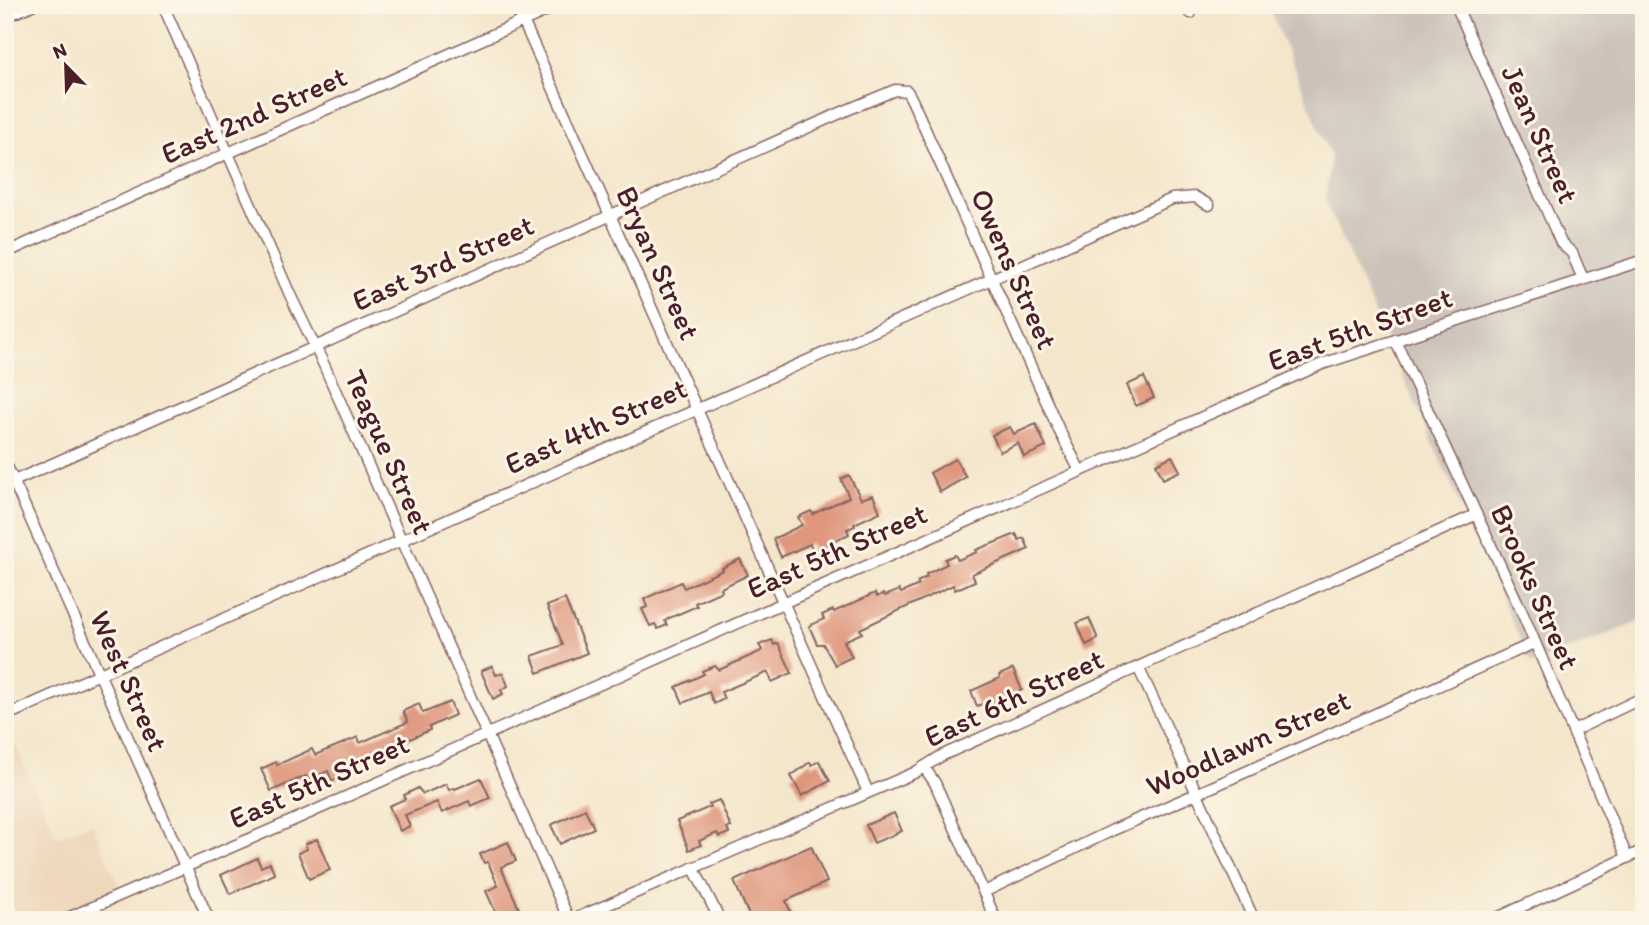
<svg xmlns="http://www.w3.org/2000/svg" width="1649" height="925" viewBox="0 0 1649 925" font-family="Itim,sans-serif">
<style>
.built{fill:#eed7bb}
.industrial{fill:#ccc2b9}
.building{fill:#df967d}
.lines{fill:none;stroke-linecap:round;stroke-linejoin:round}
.street-casing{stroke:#866563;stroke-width:13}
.street{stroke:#fff;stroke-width:10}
.labels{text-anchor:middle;stroke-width:6;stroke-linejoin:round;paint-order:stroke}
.street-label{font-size:30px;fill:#4a1f2b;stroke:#fcf5e5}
</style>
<rect width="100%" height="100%" fill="#fcf5e5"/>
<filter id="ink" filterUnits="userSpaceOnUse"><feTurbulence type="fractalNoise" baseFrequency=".0143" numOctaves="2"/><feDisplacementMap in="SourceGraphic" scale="14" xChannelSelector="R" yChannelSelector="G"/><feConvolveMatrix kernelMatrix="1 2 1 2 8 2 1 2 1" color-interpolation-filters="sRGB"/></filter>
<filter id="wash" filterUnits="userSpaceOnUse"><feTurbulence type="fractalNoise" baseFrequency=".00686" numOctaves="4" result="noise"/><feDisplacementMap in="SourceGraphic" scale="28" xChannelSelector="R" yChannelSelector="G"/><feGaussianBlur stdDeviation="1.57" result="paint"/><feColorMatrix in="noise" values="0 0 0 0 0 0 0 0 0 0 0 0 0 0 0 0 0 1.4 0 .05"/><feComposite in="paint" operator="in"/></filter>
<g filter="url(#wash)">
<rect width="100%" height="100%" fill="#f4e6cb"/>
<!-- built -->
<path class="built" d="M5,724l52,113 35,-14 27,64 -75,33h-26l-13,-31z"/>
<!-- industrial -->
<path class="industrial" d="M1268,5h374l2,615 -113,44 -206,-463 6,-44z"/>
<g id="blocks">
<!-- building -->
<g class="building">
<path d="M1144,377l10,21 -18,8 -9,-21z"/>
<path d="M1036,424l10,23 -22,10 -6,-14 -18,9 -8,-17 18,-8 4,7z"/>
<path d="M1172,456l8,15 -17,8 -7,-15z"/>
<path d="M955,459l11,18 -26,15 -10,-19z"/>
<path d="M849,475l12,24 12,-4 7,17 -26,12 1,2 -8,3 2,5 -23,11 -13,6 -3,-7 -29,13 -8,-18 29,-14 -4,-8 13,-6 2,3 36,-17 -8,-18z"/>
<path d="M1016,534l3,6 5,-2 5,11 -57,25 3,7 -20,9 -2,-5 -93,44 2,4 -18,8 8,16 -17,8 -12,-21h-6l-8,-18 15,-7 -2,-4 11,-5 1,2 41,-19 2,4 6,-3 2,2 14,-6 2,3 18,-8 -2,-3 10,-5 -1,-3 21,-10 -2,-5 10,-4 3,5 19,-8 -1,-2z"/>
<path d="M740,559l8,16 -27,13 1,3 -27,12 2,3 -28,12 -4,3 2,4 -9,4 -3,-5 -5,2 -8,-17 5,-2 -3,-8 37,-17 3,6 39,-18 -1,-2z"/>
<path d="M565,599l22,54 -49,20 -6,-17 31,-11 -16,-39z"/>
<path d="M1089,618l9,21 -12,6 -9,-22z"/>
<path d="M772,640l2,5 4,-2 14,30 -20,9 -4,-10 -47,20 3,7 -10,5 -5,-12 -26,11 -7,-16 28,-13 -2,-3 13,-5 4,4 40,-18 3,-2 -3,-5z"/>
<path d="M492,666l4,9 7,-2 5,13 -7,4 2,4 -10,5 -12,-28z"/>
<path d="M1013,669l9,21 -36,16 -1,-3 -8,3 -6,-15 29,-13 -1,-3z"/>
<path d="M450,702l5,13 -26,12 1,3 -82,37 2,5 -18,9 -4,-10 -20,9 -2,-4 -35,15 -10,-22 15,-7 1,3 35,-16 3,6 43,-18 2,6 48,-21 -5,-11 16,-7 4,9z"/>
<path d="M819,761l11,20 -28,15 -11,-20 19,-14 2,3z"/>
<path d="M481,778l9,20 -19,8 -2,-5 -27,12 -5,-11 -32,13 5,11 -10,5 -11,-25 16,-7 -1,-4 14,-7 5,6 23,-10 3,6 5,-2 1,1z"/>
<path d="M719,800l12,27 -4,1 2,5 -10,4 -2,-4 -18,8 2,4 -12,5 -12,-29 33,-14 -1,-3z"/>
<path d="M585,809l9,19 -34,16 -9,-19z"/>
<path d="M894,813l8,18 -28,12 -8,-18z"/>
<path d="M317,839l13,31 -21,9 -11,-26 9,-4 -2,-5z"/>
<path d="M508,842l8,19 -15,6 23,53h-25l-13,-29 12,-5 -10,-24 -4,1 -4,-9z"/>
<path d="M811,846l16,36 -41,19 8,19h-43l-17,-39z"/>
<path d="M257,858l4,9 9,-4 5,11 -45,20 -9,-19z"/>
</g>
</g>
</g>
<g filter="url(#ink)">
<use href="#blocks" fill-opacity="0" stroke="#866563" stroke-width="2"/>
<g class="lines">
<defs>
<g id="street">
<path d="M163,5l128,292 33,68 245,555"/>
<path d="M516,5l352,787"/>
<path d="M1179,5l12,8"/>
<path d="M1456,5l105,238 11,10 11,26"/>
<path d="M5,17l27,-12"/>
<path d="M5,253l554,-248"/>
<path d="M1395,340l126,270 106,247"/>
<path d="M5,462l204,458"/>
<path d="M5,485l842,-375 48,-20 12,1 5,9 147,330 21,41"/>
<path d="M1138,667c40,84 78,168 116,253"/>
<path d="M5,716l1167,-517 23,-2 14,8"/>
<path d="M1573,731l71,-34"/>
<path d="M924,767l11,16 61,137"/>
<path d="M693,867l27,53"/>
<path d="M984,892l129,-62 99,-43 322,-144"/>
<path d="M63,920l233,-101 1026,-455 322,-104"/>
<path d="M572,920l342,-147 29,-18 532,-240"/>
<path d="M1493,920l151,-70"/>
</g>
</defs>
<!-- street casing -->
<use href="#street" class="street-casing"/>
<!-- street -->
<use href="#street" class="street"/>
</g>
</g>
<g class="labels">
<!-- street labels -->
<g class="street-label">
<text transform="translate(254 115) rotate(-24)" y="10">East 2nd Street</text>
<text transform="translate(1540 134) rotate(66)" y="10">Jean Street</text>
<text transform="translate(443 263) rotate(-24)" y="10">East 3rd Street</text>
<text transform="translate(658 263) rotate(66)" y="10">Bryan Street</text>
<text transform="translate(1014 269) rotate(66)" y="10">Owens Street</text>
<text transform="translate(1360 329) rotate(-20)" y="10">East 5th Street</text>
<text transform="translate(596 426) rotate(-24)" y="10">East 4th Street</text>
<text transform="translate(389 452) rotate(66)" y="10">Teague Street</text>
<text transform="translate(837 551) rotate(-24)" y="10">East 5th Street</text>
<text transform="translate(1535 587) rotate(66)" y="10">Brooks Street</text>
<text transform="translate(129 681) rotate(66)" y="10">West Street</text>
<text transform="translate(1014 698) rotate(-25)" y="10">East 6th Street</text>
<text transform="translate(1248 743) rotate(-24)" y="10">Woodlawn Street</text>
<text transform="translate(319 781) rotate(-24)" y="10">East 5th Street</text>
</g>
</g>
<!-- margin -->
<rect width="1649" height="925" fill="none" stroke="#fcf5e5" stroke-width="28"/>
<!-- north arrow -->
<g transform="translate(66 66) rotate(337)" stroke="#fcf5e5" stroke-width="5" paint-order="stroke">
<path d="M0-5L12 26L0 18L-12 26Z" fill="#4a1f2b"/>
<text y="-10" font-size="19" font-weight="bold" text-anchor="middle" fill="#4a1f2b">N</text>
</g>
</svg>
